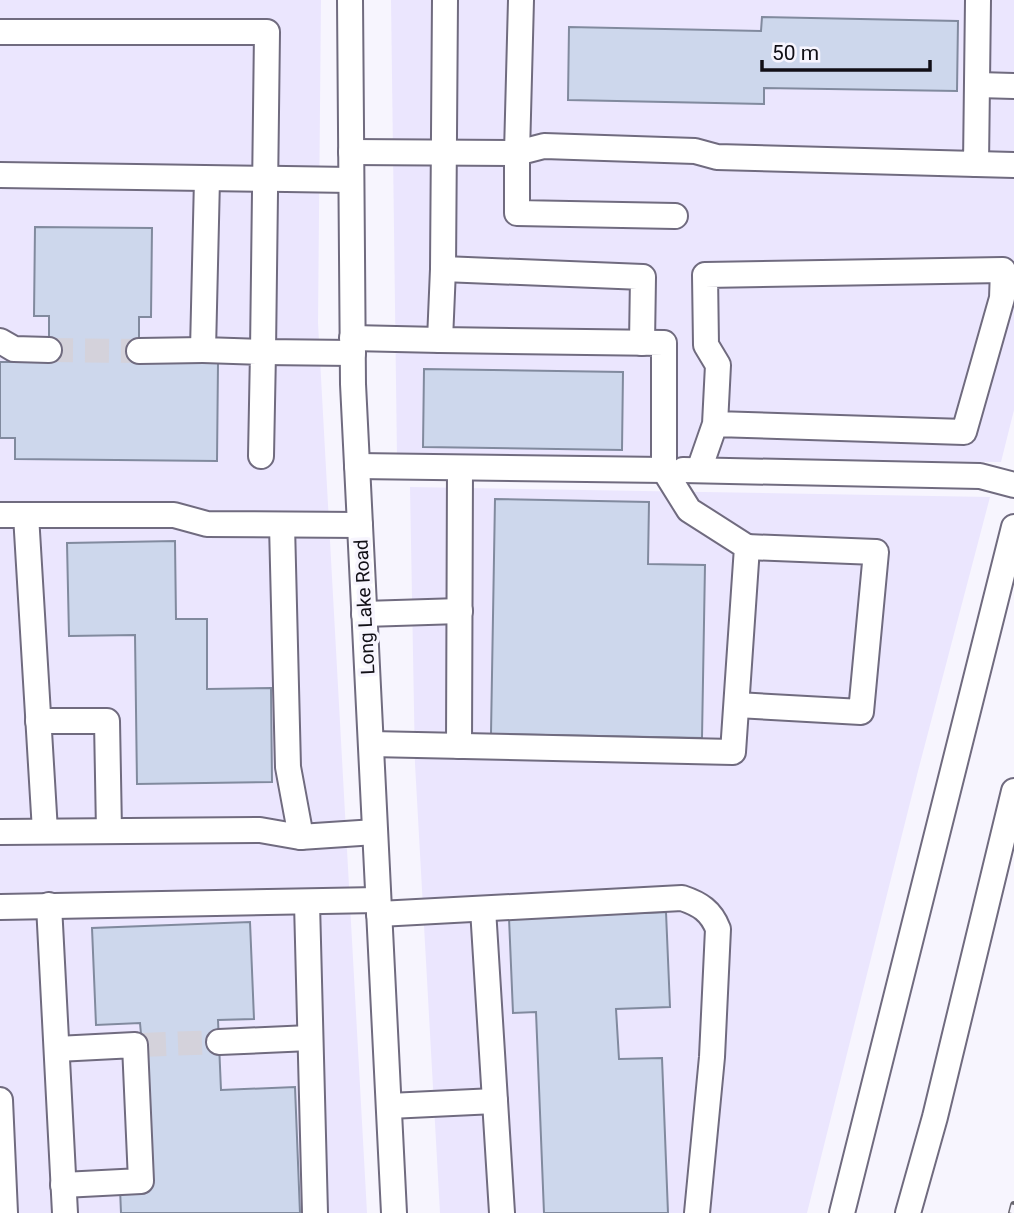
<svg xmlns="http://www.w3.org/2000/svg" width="1014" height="1213" viewBox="0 0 1014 1213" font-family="Roboto,sans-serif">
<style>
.built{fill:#ebe6fe}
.building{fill:#cdd7ec;stroke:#818a9e;stroke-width:2}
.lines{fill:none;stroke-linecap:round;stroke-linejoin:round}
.minor-tunnel{stroke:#d4d2db;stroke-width:24;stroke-dasharray:24 12;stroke-linecap:butt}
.minor-casing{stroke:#706b7f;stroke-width:28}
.minor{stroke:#fff;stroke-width:24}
.rail-casing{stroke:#68666e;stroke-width:8}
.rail{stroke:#f7f5fe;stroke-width:5;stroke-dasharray:16;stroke-linecap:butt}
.labels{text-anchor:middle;stroke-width:7;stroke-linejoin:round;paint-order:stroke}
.street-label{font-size:19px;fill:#110f16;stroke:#f7f5fe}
</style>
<rect width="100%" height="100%" fill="#f7f5fe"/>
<!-- built -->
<g class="built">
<path d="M0,0h321l-3,323 49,890h-367z"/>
<path d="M391,0h623v410l-13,52 -604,-4z"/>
<path d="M410,487l580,10 -72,274 -111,442h-367l-25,-449z"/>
</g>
<!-- building -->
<g class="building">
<path d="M762,17l196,4 -1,70 -193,-3v16l-196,-4 1,-73 192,4z"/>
<path d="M35,227l117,1 -1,89h-12v45l79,1 -1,98 -202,-2v-21h-15v-76h49v-46h-15z"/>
<path d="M424,369l199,3 -1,78 -199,-3z"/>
<path d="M495,499l154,3 -1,62 57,1 -3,173 -211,-4z"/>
<path d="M175,541l1,78h31v70l64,-1 1,94 -135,2 -2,-149 -66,1 -2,-93z"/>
<path d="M666,912l4,95 -54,2 3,50 43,-1 6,155h-124l-8,-201 -23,1 -4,-95z"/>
<path d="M250,922l4,97 -36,1 3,70 74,-3 5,126h-179l-1,-25 27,-1 -5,-142 -2,-22 -44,2 -4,-97z"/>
</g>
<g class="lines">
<!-- minor-tunnel -->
<g class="minor-tunnel">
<path d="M49,350l90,1"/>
<path d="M142,1045l77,-3"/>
</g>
<defs>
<g id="minor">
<path d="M350,0l3,384 41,829"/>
<path d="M0,32h267l-4,320 90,1"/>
<path d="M978,85l36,1"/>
<path d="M351,152l166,1 4,-153"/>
<path d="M976,164l38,1"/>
<path d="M0,175l351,5"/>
<path d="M207,179l-4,171 60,2 -2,104"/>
<path d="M675,216l-158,-3v-60l27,-7 151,5 22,6 259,7 2,-164"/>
<path d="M443,269l200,8 -1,66"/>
<path d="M352,338l88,2"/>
<path d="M0,341l14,8 35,1"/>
<path d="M139,351l64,-1"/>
<path d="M357,466l307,4v-127l-224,-3 3,-71 2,-269"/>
<path d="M683,470l297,6 34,9"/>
<path d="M699,470l16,-46 3,-59 -12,-20 -1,-70 298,-5 -1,28 -38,134 -249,-8"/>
<path d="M0,515h174l33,9 153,1"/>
<path d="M26,515l19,316"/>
<path d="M282,525l6,242 13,70"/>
<path d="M364,614l96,-3"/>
<path d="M737,705l124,7 15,-160 -129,-5"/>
<path d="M38,721h69l2,110"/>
<path d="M371,744l362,8 14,-205 -58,-37 -25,-40"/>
<path d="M459,746l1,-277"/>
<path d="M0,832l260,-2 40,7 75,-5"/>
<path d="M307,903l8,310"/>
<path d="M49,905l16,308"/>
<path d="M0,907l378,-7"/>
<path d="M483,909l19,304"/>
<path d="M379,914l303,-16c18,6 29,13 36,31l-6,128 -15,156"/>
<path d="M219,1042l91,-4"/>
<path d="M57,1049l78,-4 6,136 -78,4"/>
<path d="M0,1100l5,113"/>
<path d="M389,1106l106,-5"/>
<path d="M842,1213l172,-686"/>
<path d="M908,1213l27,-96 79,-326"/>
</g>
</defs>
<!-- minor casing -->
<use href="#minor" class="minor-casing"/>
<!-- minor -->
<use href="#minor" class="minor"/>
<defs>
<path id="rail" d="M1012,1213l2,-8"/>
</defs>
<!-- rail casing -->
<use href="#rail" class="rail-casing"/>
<!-- rail -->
<use href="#rail" class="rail"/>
</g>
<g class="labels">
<!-- street labels -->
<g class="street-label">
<text transform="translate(364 607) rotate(-93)" y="7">Long Lake Road</text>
</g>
</g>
<!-- scale -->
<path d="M762 60v10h168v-10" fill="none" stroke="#110f16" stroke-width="3.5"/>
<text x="772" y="60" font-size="21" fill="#110f16" stroke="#f7f5fe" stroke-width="5" paint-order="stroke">50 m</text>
</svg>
